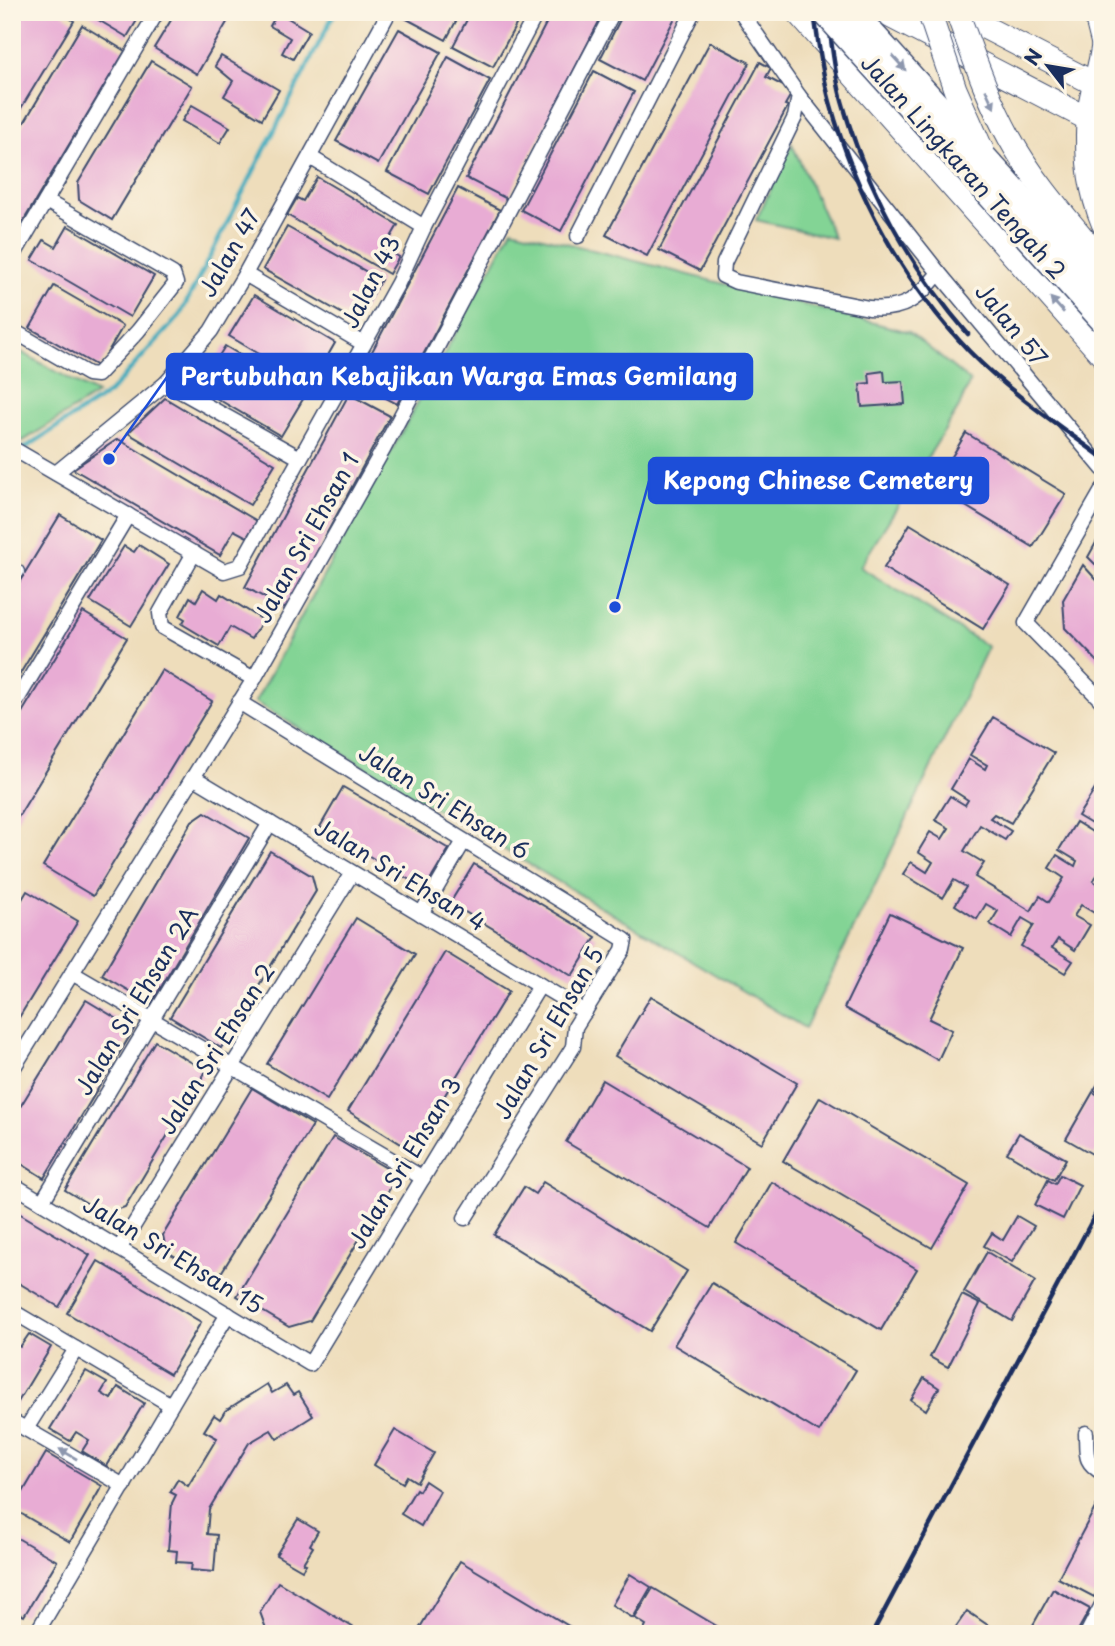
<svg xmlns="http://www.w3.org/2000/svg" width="1115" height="1646" viewBox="0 0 1115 1646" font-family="'Playpen Sans',sans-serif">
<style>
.green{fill:#83d495;stroke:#4f827a;stroke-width:2}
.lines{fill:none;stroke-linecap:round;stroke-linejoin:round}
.stream{stroke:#3fabbd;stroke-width:4.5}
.building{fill:#e8acd4}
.minor-casing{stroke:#3b496c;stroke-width:17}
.primary-casing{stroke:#3b496c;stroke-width:25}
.minor{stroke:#fff;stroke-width:14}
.primary{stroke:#fff;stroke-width:23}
.rail{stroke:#1b2f5e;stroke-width:4.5}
.primary-bridge-casing{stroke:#3b496c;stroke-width:25;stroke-linecap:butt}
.trunk-bridge-casing{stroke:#3b496c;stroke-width:27;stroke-linecap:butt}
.primary-bridge{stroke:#fff;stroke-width:23}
.trunk-bridge{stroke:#fff;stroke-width:24}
.oneway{fill:#8d97ae}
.labels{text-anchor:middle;stroke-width:7;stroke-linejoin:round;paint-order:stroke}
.street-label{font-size:23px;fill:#1b2f5e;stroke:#fcf5e5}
.leader{fill:none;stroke:#1d4ed8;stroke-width:2.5}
.callout-dot{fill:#1d4ed8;stroke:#fcf5e5;stroke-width:2.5}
.callout{fill:#1d4ed8;stroke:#1d4ed8;stroke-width:2.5}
.callout-label{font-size:24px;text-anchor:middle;font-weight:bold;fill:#fff}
</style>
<rect width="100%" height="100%" fill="#fcf5e5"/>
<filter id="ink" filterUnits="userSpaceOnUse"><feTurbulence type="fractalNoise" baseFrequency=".0143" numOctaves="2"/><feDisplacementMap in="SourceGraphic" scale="14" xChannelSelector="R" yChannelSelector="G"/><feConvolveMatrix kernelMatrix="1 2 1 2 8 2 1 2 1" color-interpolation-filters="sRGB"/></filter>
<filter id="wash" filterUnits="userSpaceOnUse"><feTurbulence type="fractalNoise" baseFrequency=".00686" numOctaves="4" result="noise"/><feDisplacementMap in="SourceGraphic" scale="28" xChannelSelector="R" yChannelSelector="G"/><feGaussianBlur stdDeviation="1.57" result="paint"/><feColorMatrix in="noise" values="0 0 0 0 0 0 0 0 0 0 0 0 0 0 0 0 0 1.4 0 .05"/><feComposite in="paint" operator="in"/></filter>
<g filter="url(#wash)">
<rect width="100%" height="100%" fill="#edb"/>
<!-- green -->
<g class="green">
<path d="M792,144l42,94 -78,-18z"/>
<path d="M512,229l397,103 61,49 -11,26 -99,160 128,80 -112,236 -71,145 -550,-326z"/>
<path d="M12,347l85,47 -74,47 -11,-6z"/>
</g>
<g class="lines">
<!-- stream -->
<path class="stream" d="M22,450l87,-57 71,-78 155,-303"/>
</g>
<g id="blocks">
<!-- building -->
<g class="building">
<path d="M23,12h37l14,9 -62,102v-92z"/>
<path d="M85,12h57l-15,25z"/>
<path d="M176,12h57l-36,62 -43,-26z"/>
<path d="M278,12l31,19 -16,28 -11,-6 8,-15 -20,-12z"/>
<path d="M406,12h55l-15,28 -43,-23z"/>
<path d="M471,12h52l-30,55 -40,-21z"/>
<path d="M552,12h41l9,4 -95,183 -41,-21z"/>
<path d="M624,12h54l-36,69 -42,-22z"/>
<path d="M82,25l43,26 -104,174 -9,-5v-77z"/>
<path d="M399,29l42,23 -63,112 -42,-23z"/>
<path d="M710,42l40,21 -103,193 -41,-21z"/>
<path d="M221,56l58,34 -17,29 -38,-23 9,-15 -18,-15z"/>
<path d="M448,57l42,23 -61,114 -42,-22z"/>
<path d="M151,61l41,25 -80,134 -33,-20 -1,-17z"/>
<path d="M760,62l11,6 -5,9 27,14 -8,14 3,1 -88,165 -41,-21z"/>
<path d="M594,71l40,21 -73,139 -40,-21z"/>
<path d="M192,105l38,22 -10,16 -38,-22z"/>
<path d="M317,177l81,48 -14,24 15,8 -10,17 -102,-59 10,-17 6,3z"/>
<path d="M458,188l42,22 -103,194 -41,-22z"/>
<path d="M68,226l86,50 -24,41 -98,-57 12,-20 12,7z"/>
<path d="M287,227l94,53 -24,42 -94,-53z"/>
<path d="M54,286l69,40 -24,41 -69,-39z"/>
<path d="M254,295l81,48 -24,42 -82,-49z"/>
<path d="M225,346l81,48 -25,42 -82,-48z"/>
<path d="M884,371l1,11 18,-1 2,23 -43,3 -2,-23 10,-1 -1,-10z"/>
<path d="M349,394l41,22 -104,193 -41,-22z"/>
<path d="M165,398l110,66 -25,41 -122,-72z"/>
<path d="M966,433l100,61 -33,53 -99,-60z"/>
<path d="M118,439l139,82 -10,16 -13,-7 -14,25 -147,-86z"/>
<path d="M60,515l41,25 -89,147v-93z"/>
<path d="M910,524l100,61 -27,44 -99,-61z"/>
<path d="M1103,530v42l-15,-15z"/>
<path d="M139,545l30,19 -38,62 -41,-25 34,-55 10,6z"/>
<path d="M1083,565l20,22v80l-38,-39 -2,-28z"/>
<path d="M203,589l15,10 3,-5 42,26 -12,19 -21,-12 -11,19 -37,-22 3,-5 -5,-3 10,-19 6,4z"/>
<path d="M83,612l44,26 -115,189v-98z"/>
<path d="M162,670l50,31 -119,195 -50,-30z"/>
<path d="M993,717l61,36 -43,70 -17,-9 -4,4 21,13 -6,9 -25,-15 -16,26 20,12 -9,14 56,34 9,-15 9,6 15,-24 -15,-10 8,-13 18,11 2,-5 -18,-11 17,-28 18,11 4,-5 -20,-12 21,-33 4,2v92l-5,-3 -5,7 10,6v16l-7,11 -15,-9 -7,11 16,9 -15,25 -17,-11 -6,9 21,13 -8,12 -44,-27 13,-21 -12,-7 -11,19 -21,-13 8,-13 -12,-7 -9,15 -22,-14 11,-18 -12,-7 -11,18 -40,-24 8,-12 16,10 6,-10 -15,-10 12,-20 12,7 7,-11 -14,-8 15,-24 15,9 3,-5 -17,-11 18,-30 16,10 2,-4 -17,-10z"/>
<path d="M343,787l106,62 -24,40 -105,-62z"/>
<path d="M205,812l44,26 -98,166 -49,-29 90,-154z"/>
<path d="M270,851l42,25 4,15 -95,157 -51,-31z"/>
<path d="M474,864l122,73 -24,39 -122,-73z"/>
<path d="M27,891l51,30 -66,108v-113z"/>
<path d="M890,913l73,35 -34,71 23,11 -14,30 -94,-52z"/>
<path d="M356,918l59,36 -88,146 -60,-36z"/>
<path d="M445,952l64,39 -98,159 -63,-39z"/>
<path d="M651,996l146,87 -35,60 -147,-87z"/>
<path d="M86,1000l48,29 -90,149 -32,-20v-38z"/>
<path d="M155,1041l51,30 -81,136 -20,7 -40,-24z"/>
<path d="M1103,1076v19l-9,-5z"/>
<path d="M602,1080l145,87 -37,61 -144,-86z"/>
<path d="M252,1088l61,37 -97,156 -50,-30 -3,-16z"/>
<path d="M1093,1092l10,6v43l-9,14 -28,-16z"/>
<path d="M820,1097l149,88 -37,63 -149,-87z"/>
<path d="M1019,1133l47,26 -12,21 -47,-27z"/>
<path d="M333,1137l65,38 -88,146 -21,6 -52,-31z"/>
<path d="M1060,1175l20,10 -17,34 -28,-14 13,-25 7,4z"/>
<path d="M543,1182l144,89 -37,60 -156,-96 30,-48 11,7z"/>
<path d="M772,1182l145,87 -36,61 -145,-87z"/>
<path d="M12,1209l78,46 -31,52 -47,-28z"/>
<path d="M1017,1216l17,10 -22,36 -28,-16 8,-13 11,7z"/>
<path d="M987,1252l48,29 -23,40 -48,-29z"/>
<path d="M98,1261l103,61 -31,52 -103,-61z"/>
<path d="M712,1283l144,87 -37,62 -145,-87z"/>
<path d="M962,1295l18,9 -32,63 -18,-10z"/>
<path d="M29,1334l22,13 -39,65v-70l8,5z"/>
<path d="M86,1371l21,12 -6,10 10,6 7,-12 26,16 -38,63 -24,-15 7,-11 -13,-8 -6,9 -20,-12z"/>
<path d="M924,1378l15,10 -13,22 -15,-10z"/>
<path d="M267,1384l5,9 14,-8 7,10 5,-3 15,24 -36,23 -6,-9 -22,13 -40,66 -2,25 10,1 -3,37 -23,-2 1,-7 -16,-1 1,-11 -9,-1 4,-47 4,-8 -6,-3 8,-13 10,7 29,-48 -13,-7 10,-16 6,4 5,-8z"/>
<path d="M395,1430l39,23 -17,29 -10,-6 -4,7 -29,-18z"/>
<path d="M46,1453l56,33 -32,56 -57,-33z"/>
<path d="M425,1481l15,10 -19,35 -20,-12 15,-25 3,2z"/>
<path d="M1103,1493v89l-9,15 -36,-19z"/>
<path d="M298,1519l20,12 -8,14 3,2 -10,16 3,1 -4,6 -26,-15z"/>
<path d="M12,1535l45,26 -33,55 -12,-6z"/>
<path d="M460,1561l122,73h-166z"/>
<path d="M630,1574l21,13 -18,31 -21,-13z"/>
<path d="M278,1582l86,52h-96l-8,-22z"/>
<path d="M653,1588l77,46h-83l-4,-3 3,-6 -11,-7z"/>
<path d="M1053,1589l37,20 -14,25h-48z"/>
<path d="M967,1611l25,17 -5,6h-36z"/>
</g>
</g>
</g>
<g filter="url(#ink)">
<use href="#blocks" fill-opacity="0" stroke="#3b496c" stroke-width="2"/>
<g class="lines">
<defs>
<g id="minor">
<path d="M741,12l58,84 -4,21 -71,146 -1,13 13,6 133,26c36,3 48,-9 70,-35l164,196"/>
<path d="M799,96l140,177"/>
<path d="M310,157l114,70"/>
<path d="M578,236l115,-224"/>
<path d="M12,258l145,-246"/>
<path d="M245,274l119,70"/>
<path d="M12,330l76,44 9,1 41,-44 38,-48 -3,-9 -127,-73"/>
<path d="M166,383l134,75"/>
<path d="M12,448l212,123 16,-5 158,-283 26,-56 113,-215"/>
<path d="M56,473l110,-90 45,-52 34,-57 144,-262"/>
<path d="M1103,489l-77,134 77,79"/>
<path d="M194,553l-34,60 2,14 92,52"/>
<path d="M12,569l5,3"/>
<path d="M239,702l386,238 -2,10 -48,77 -2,20 -108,171"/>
<path d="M12,708l116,-193"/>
<path d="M193,777l392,235"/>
<path d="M421,914l43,-73"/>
<path d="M72,973l351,205"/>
<path d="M12,1070l242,-391 130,-231 229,-436"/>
<path d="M12,1184l298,180 230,-379"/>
<path d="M42,1202l228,-379"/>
<path d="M119,1249l233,-376"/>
<path d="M12,1311l159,94"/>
<path d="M12,1421l112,65"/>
<path d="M26,1429l50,-80"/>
<path d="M1086,1433c1,21 -3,29 17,40"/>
<path d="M40,1627l150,-254 9,-11 29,-48"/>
<path d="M1087,1634l16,-31"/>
</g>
<g id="primary">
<path d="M797,12l306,344"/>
<path d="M882,12l206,107 15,13"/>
<path d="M955,12l148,76"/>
<path d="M1095,12l8,32"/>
<path d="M1103,45c-3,26 -14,52 -15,76 -2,34 2,71 15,102"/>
</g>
</defs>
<!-- minor casing -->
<use href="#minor" class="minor-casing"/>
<!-- primary casing -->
<use href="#primary" class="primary-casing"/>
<!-- minor -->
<use href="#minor" class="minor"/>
<!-- primary -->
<use href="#primary" class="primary"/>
<!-- rail -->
<g class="rail">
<path d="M814,12c4,30 8,61 16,90 25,92 73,180 139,249 40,41 88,73 134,107"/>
<path d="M827,12c5,30 7,61 15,89 24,86 68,166 126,233"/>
<path d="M872,1634l231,-434"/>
</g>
<defs>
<g id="primary-bridge">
<path d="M929,12l26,77 27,61"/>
<path d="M957,12c16,43 30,85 52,125 25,46 61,85 94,125"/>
</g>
<g id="trunk-bridge">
<path d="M824,12l279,309"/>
<path d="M853,12l250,276"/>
</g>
</defs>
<!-- primary-bridge casing -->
<use href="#primary-bridge" class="primary-bridge-casing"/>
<!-- trunk-bridge casing -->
<use href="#trunk-bridge" class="trunk-bridge-casing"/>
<!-- primary-bridge -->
<use href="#primary-bridge" class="primary-bridge"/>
<!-- trunk-bridge -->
<use href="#trunk-bridge" class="trunk-bridge"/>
</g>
<!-- one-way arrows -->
<defs><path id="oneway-solid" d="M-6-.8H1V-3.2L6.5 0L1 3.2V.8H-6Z" transform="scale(1.75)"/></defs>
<g class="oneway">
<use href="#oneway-solid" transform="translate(899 63) rotate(48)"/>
<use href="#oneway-solid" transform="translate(990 99) rotate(65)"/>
<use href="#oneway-solid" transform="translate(1057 305) rotate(-132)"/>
<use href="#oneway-solid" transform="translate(68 1454) rotate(-150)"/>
</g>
</g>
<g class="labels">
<!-- street labels -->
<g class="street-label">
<text transform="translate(963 167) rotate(48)" y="8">Jalan Lingkaran Tengah 2</text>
<text transform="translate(230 253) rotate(-60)" y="8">Jalan 47</text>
<text transform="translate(371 282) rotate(-63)" y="8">Jalan 43</text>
<text transform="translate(1011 325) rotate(51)" y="8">Jalan 57</text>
<text transform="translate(307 538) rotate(-61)" y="8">Jalan Sri Ehsan 1</text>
<text transform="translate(444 802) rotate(32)" y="8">Jalan Sri Ehsan 6</text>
<text transform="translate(400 875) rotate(31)" y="8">Jalan Sri Ehsan 4</text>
<text transform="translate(137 1001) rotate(-59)" y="8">Jalan Sri Ehsan 2A</text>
<text transform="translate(549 1033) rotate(-60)" y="8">Jalan Sri Ehsan 5</text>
<text transform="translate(217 1049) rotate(-58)" y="8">Jalan Sri Ehsan 2</text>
<text transform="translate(405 1163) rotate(-59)" y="8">Jalan Sri Ehsan 3</text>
<text transform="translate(173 1255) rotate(31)" y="8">Jalan Sri Ehsan 15</text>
</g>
</g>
<!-- callouts -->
<path class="leader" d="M109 459L167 377M615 607L649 481"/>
<g class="callout-dot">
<circle cx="109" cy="459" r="7"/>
<circle cx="615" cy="607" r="7"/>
</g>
<g class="callout">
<rect x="167" y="354" width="585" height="45" rx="7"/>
<rect x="649" y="458" width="339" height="45" rx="7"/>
</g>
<g class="callout-label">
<text x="459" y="385">Pertubuhan Kebajikan Warga Emas Gemilang</text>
<text x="818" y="489">Kepong Chinese Cemetery</text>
</g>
<!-- margin -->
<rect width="1115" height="1646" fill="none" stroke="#fcf5e5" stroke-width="42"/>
<!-- north arrow -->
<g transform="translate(1048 66) rotate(301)" stroke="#fcf5e5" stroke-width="5" paint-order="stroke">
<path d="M0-5L12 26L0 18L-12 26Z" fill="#1b2f5e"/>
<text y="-10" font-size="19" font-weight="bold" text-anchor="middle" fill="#1b2f5e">N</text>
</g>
</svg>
